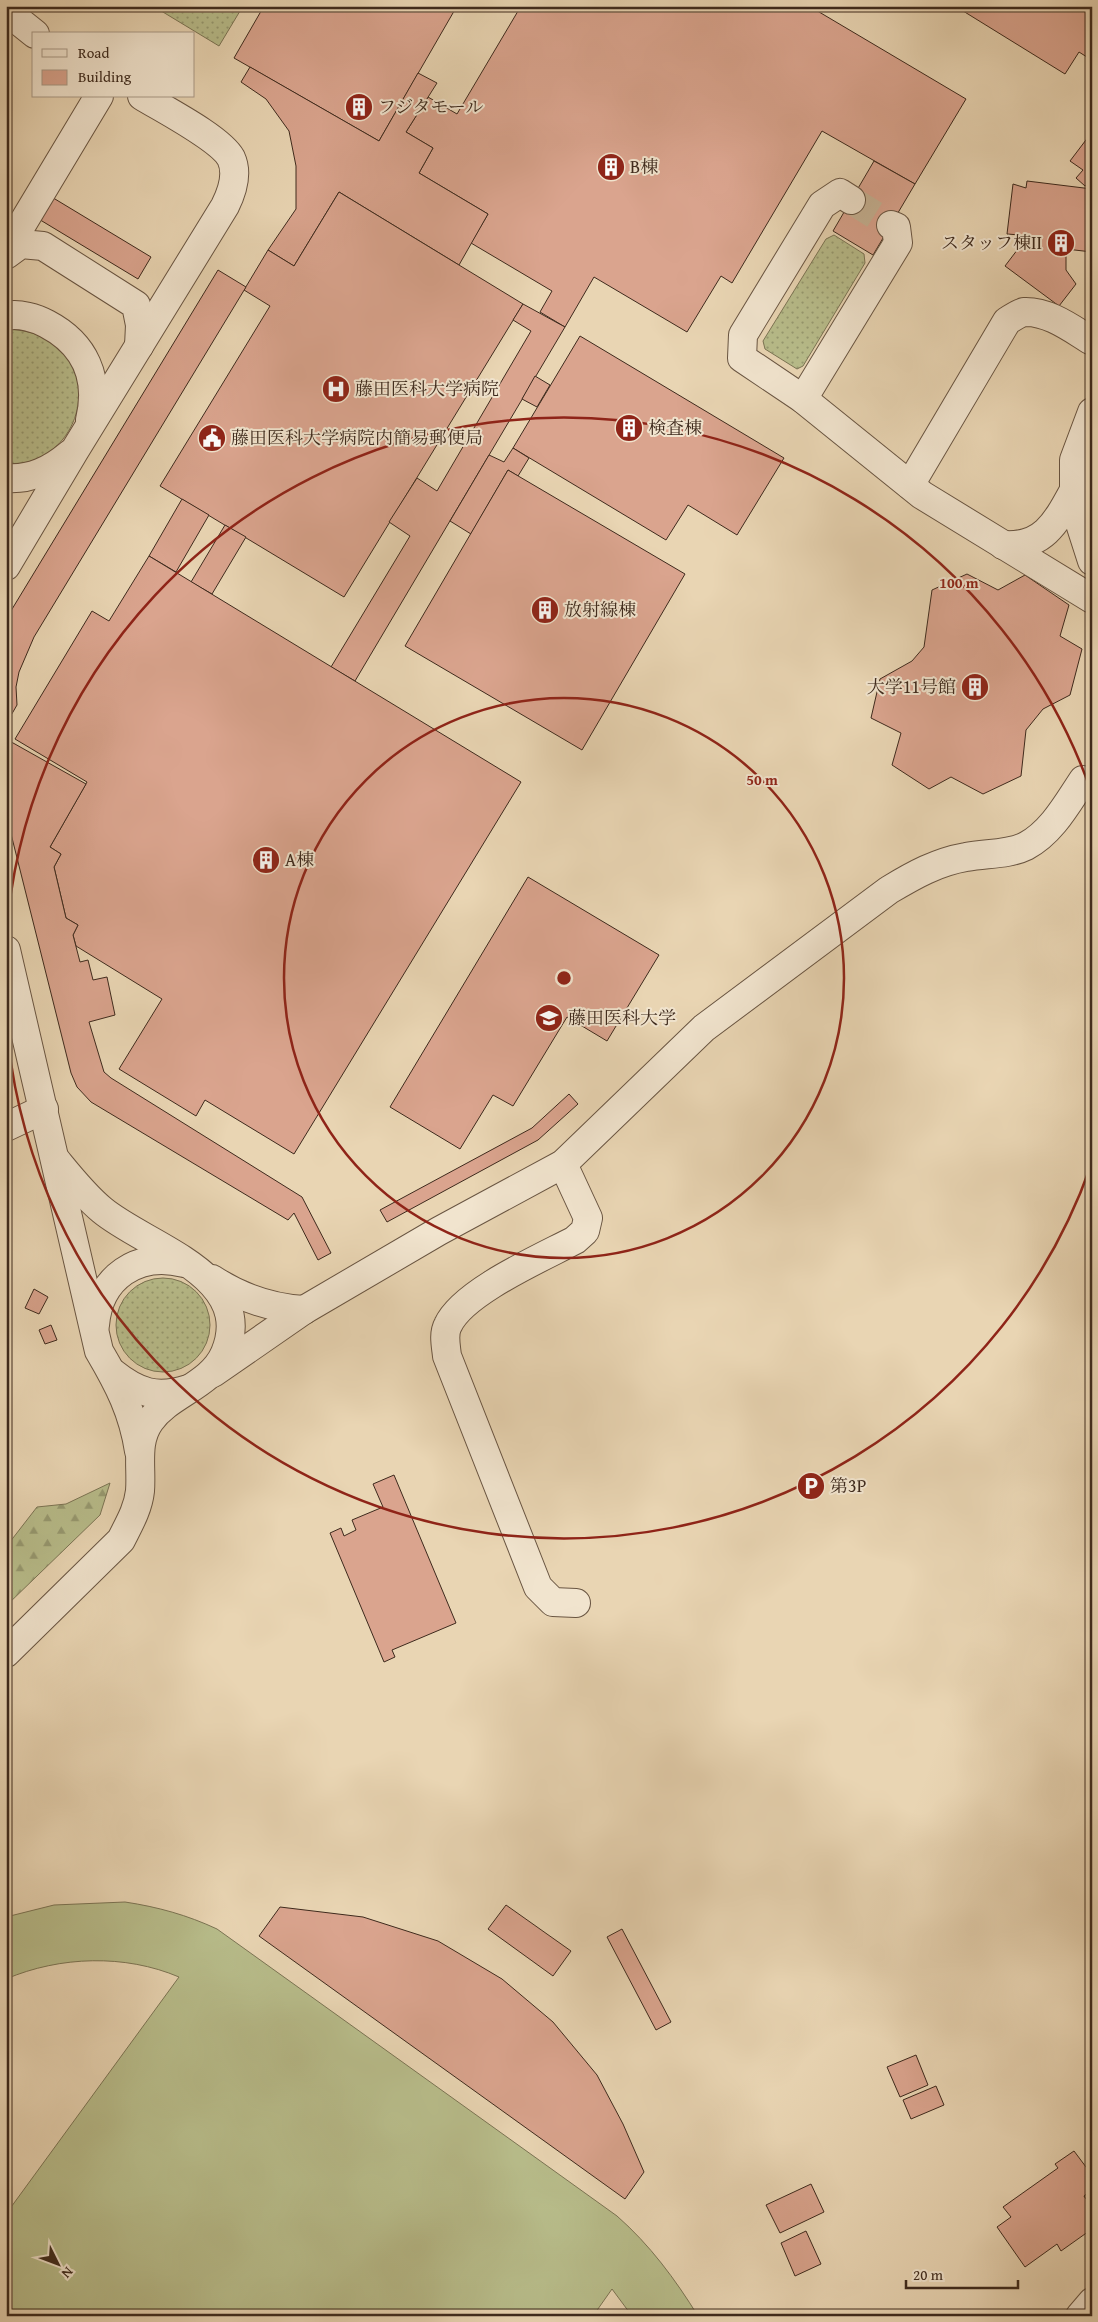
<svg xmlns="http://www.w3.org/2000/svg" width="1098" height="2322" viewBox="0 0 1098 2322" font-family="'Gentium Book Plus','Noto Serif JP',serif">
<style>
.grass{fill:url(#grass-dots);stroke:#7b7454}
.forest{fill:url(#forest-firs);stroke:#7b7454}
.pitch{fill:#b8bd8b;stroke:#7b7454}
.building{fill:#daa48e;stroke:#3e2a1d}
.lines{fill:none;stroke-linecap:round;stroke-linejoin:round}
.minor-tunnel{stroke:#c7b395;stroke-width:28;stroke-dasharray:28 14;stroke-linecap:butt}
.minor-casing{stroke:#695542;stroke-width:30}
.minor{stroke:#f1e4ce;stroke-width:28}
.ring{fill:none;stroke:#8f2418;stroke-width:2.5}
.labels{text-anchor:middle;stroke-width:4;stroke-linejoin:round;paint-order:stroke}
.poi-label{font-size:18px;fill:#3e2a1d;stroke:#f1e4ce;text-anchor:start}
.centre{fill:#8f2418;stroke:#f1e4ce;stroke-width:2.5}
.ring-label{font-size:15px;text-anchor:middle;font-weight:bold;fill:#8f2418;stroke:#f1e4ce;stroke-width:4;stroke-linejoin:round;paint-order:stroke}
</style>
<defs>
<pattern id="grass-dots" width="8" height="8" patternUnits="userSpaceOnUse" patternTransform="scale(1.25)"><rect width="8" height="8" fill="#b8bd8b"/><path d="M2 2h.1M6 6h.1" fill="none" stroke="#979a71" stroke-width="1.8" stroke-linecap="round"/></pattern>
<pattern id="forest-firs" width="22" height="20" patternUnits="userSpaceOnUse" patternTransform="scale(1.25)"><rect width="22" height="20" fill="#b8bd8b"/><path d="M5 1l3.5 6h-7zM16 11l3.5 6h-7z" fill="#979a71"/></pattern>
</defs>
<rect width="100%" height="100%" fill="#e9d5b3"/>
<filter id="stains"><feTurbulence type="fractalNoise" baseFrequency=".004" numOctaves="4"/><feColorMatrix values="0 0 0 0 .2 0 0 0 0 .09 0 0 0 0 .02 0 0 0 .5 -.17"/></filter>
<radialGradient id="worn" r=".72"><stop offset=".6" stop-color="#630" stop-opacity="0"/><stop offset="1" stop-color="#630" stop-opacity=".3"/></radialGradient>
<!-- grass -->
<g class="grass">
<path d="M153,6h90l-24,40z"/>
<path d="M834,235l30,19 1,9 -62,103 -6,3 -32,-20 -2,-8 63,-102z"/>
<path d="M6,329c15,1 28,3 41,10 51,30 37,105 -16,122 -7,3 -16,2 -23,3z"/>
<circle cx="163" cy="1325" r="47"/>
</g>
<!-- forest -->
<path class="forest" d="M110,1483l-10,32 -94,91v-59l31,-40 29,-3z"/>
<!-- pitch -->
<path class="pitch" d="M125,1902c33,5 62,13 92,27l400,287c33,29 58,63 81,100h-66l-20,-27 -19,27h-587v-102l173,-237c-54,-23 -119,-21 -173,2v-62l48,-12z"/>
<!-- building -->
<g class="building">
<path d="M264,6h193l-78,135 -145,-83z"/>
<path d="M521,6h288l157,93 -51,85 -93,-53 -90,152 -11,-7 -34,56 -93,-55 -29,50 -25,-15 12,-21 -81,-48 17,-29 -69,-41 14,-25 -27,-16 22,-35 29,17z"/>
<path d="M955,6h137v50l-2,3 -11,-7 -14,22z"/>
<path d="M250,67l129,74 39,-68 19,10 -31,49 27,16 -14,25 69,41 -29,51 -120,-73 -45,74 -26,-16 28,-41v-43l-7,-35 -23,-32 -25,-17z"/>
<path d="M1092,132v54l-3,-2 -4,2 -9,-8 7,-8 -13,-9z"/>
<path d="M874,161l41,23 -42,71 -40,-24z"/>
<path d="M1027,181l65,8v63l-26,-3v21l10,14 -17,22 -54,-40 16,-21 16,5 5,-4 -21,-6 -1,-5 -13,-1 6,-50 13,4z"/>
<path d="M339,192l184,112 -179,293 -184,-111 110,-180 -26,-16 24,-40 26,16z"/>
<path d="M50,196l101,61 -13,22 -101,-61z"/>
<path d="M218,270l28,17 -212,350 -15,35 -3,15 1,18 -11,19v-105z"/>
<path d="M523,304l42,23 -210,354 -24,-14 79,-131 -21,-14 28,-44 20,13 94,-160 -18,-11z"/>
<path d="M580,336l204,122 -47,77 -49,-30 -22,35 -153,-92z"/>
<path d="M535,376l15,9 -13,22 -15,-8z"/>
<path d="M513,448l16,10 -11,18 -10,-6 -37,64 -21,-13 39,-66 15,7z"/>
<path d="M508,470l177,104 -103,176 -177,-104z"/>
<path d="M182,499l27,16 -33,57 -27,-16z"/>
<path d="M225,525l21,12 -34,57 -21,-12z"/>
<path d="M149,556l372,226 -227,372 -89,-54 -9,16 -77,-47 43,-70 -86,-53 -3,-11 5,-10 -12,-7 -12,-51 7,-13 -11,-7 37,-65 -72,-43 77,-128 17,10z"/>
<path d="M967,574l31,16 27,-15 44,30 -9,31 22,13 -12,46 -27,14 -17,21 -5,46 -38,18 -32,-17 -22,12 -37,-24 9,-32 -30,-15 9,-39 32,-18 12,-14 8,-57z"/>
<path d="M6,739l80,45 -36,63 11,7 -7,13 12,51 12,7 -5,10 7,27 8,-2 5,20 14,-3 8,38 -26,7 15,50 7,6 191,119 29,56 -13,7 -24,-47 -6,7 -197,-118 -14,-15 -6,-14 -65,-259z"/>
<path d="M528,877l131,78 -52,86 -40,-24 -54,89 -20,-11 -33,54 -70,-42z"/>
<path d="M569,1094l9,10 -40,36 -151,82 -7,-12 152,-82z"/>
<path d="M34,1289l14,8 -9,17 -14,-6z"/>
<path d="M51,1325l6,15 -12,4 -6,-14z"/>
<path d="M394,1475l62,148 -64,27 3,7 -11,5 -54,-129 11,-5 3,8 12,-6 -4,-10 31,-13 -10,-23z"/>
<path d="M506,1905l65,46 -18,25 -65,-47z"/>
<path d="M280,1907l83,10 75,24 64,38 51,43 44,53 26,49 21,48 -19,27 -366,-263z"/>
<path d="M622,1929l49,93 -15,8 -49,-93z"/>
<path d="M916,2055l12,30 -28,12 -13,-30z"/>
<path d="M936,2086l8,19 -33,14 -8,-19z"/>
<path d="M1074,2151l18,24v15l-8,6 8,11v22l-31,22 -4,-7 -32,23 -28,-40 14,-10 -8,-10 55,-39 -3,-4z"/>
<path d="M811,2184l13,28 -44,21 -14,-28z"/>
<path d="M1092,2190v17l-8,-11z"/>
<path d="M806,2231l15,33 -26,12 -14,-33z"/>
</g>
<g class="lines">
<!-- minor-tunnel -->
<path class="minor-tunnel" d="M851,200l40,25"/>
<defs>
<g id="minor">
<path d="M8,6l2,8 25,20"/>
<path d="M851,200l-11,-7 -18,12 -79,130 -1,23 61,41 119,96 170,104"/>
<path d="M6,251l93,-155"/>
<path d="M6,255l15,-11 22,2 93,59 4,20 -1,21"/>
<path d="M6,316c13,-3 30,2 41,8 38,20 53,54 43,96"/>
<path d="M803,399l95,-156 -2,-16 -5,-2"/>
<path d="M1092,412l-18,48v45l18,56"/>
<path d="M6,478c25,2 45,-8 64,-24"/>
<path d="M910,485l97,-164c5,-3 12,-8 17,-9 25,-1 48,17 68,29"/>
<path d="M1003,545c41,3 54,-24 71,-55"/>
<path d="M6,566l69,-116 150,-244c7,-14 13,-33 6,-48 -11,-20 -68,-49 -89,-62"/>
<path d="M6,950l93,401c20,34 34,61 40,100"/>
<path d="M6,1127l38,-18"/>
<path d="M563,1164l25,54 -3,13 -10,9c-34,18 -112,52 -127,85 -5,9 -2,21 -1,31l91,231 15,15 23,1"/>
<path d="M212,1279c29,19 58,29 92,31"/>
<path d="M95,1325c4,-48 43,-74 89,-62"/>
<path d="M113,1373c25,20 44,26 75,16"/>
<path d="M213,1373l91,-63 135,-79 124,-67 141,-136 185,-138c25,-15 48,-28 77,-33 20,-4 42,-2 60,-11 26,-14 41,-42 57,-66l9,6"/>
<path d="M6,1653l115,-113c8,-16 17,-31 19,-49 2,-24 -5,-49 10,-70 20,-28 61,-35 75,-68 32,-78 -79,-106 -123,-143 -18,-15 -32,-33 -46,-50"/>
<path d="M1080,2316l12,-14"/>
</g>
</defs>
<!-- minor casing -->
<use href="#minor" class="minor-casing"/>
<!-- minor -->
<use href="#minor" class="minor"/>
</g>
<!-- distance rings -->
<g class="ring">
<circle cx="564" cy="978" r="280"/>
<path d="M1091 1165A559 559 0 0 1 6 1017M6 939A559 559 0 0 1 1091 791"/>
</g>
<!-- icons -->
<defs>
<symbol id="building-disc" viewBox="-11 -11 22 22"><circle r="9.5" fill="#8f2418" stroke="#f1e4ce"/><path d="M-4-6H4V6H1V3H-1V6H-4ZM-2.5-4.3h1.7v1.8h-1.7ZM.8-4.3h1.7v1.8H.8ZM-2.5-1h1.7V.8h-1.7ZM.8-1h1.7V.8H.8Z" fill="#fff"/></symbol>
<symbol id="hospital-disc" viewBox="-11 -11 22 22"><circle r="9.5" fill="#8f2418" stroke="#f1e4ce"/><path d="M-5-5h3v3.5h4V-5h3V5h-3V1.5h-4V5h-3Z" fill="#fff"/></symbol>
<symbol id="civic-disc" viewBox="-11 -11 22 22"><circle r="9.5" fill="#8f2418" stroke="#f1e4ce"/><path d="M-.6-6.5H3V-4.5H.6V-3L4-1V1h2V6H-6V1h2V-1L-.6-3ZM-1.2 2.5V6h2.4V2.5Z" fill="#fff"/></symbol>
<symbol id="university-disc" viewBox="-11 -11 22 22"><circle r="9.5" fill="#8f2418" stroke="#f1e4ce"/><path d="M0-5L7-2L0 1L-7-2ZM-4 1L0 2.5L4 1V4Q0 6-4 4Z" fill="#fff"/></symbol>
<symbol id="parking-disc" viewBox="-11 -11 22 22"><circle r="9.5" fill="#8f2418" stroke="#f1e4ce"/><path d="M-3.5-5.5H1a3.5 3.5 0 0 1 0 7H-1V5.5H-3.5ZM-1-3.4V-.6H.8a1.4 1.4 0 0 0 0-2.8Z" fill="#fff"/></symbol>
</defs>
<g fill-rule="evenodd">
<use href="#building-disc" x="343" y="91" width="32" height="32"/>
<use href="#building-disc" x="595" y="151" width="32" height="32"/>
<use href="#building-disc" x="1045" y="227" width="32" height="32"/>
<use href="#hospital-disc" x="320" y="373" width="32" height="32"/>
<use href="#building-disc" x="613" y="412" width="32" height="32"/>
<use href="#civic-disc" x="196" y="422" width="32" height="32"/>
<use href="#building-disc" x="529" y="594" width="32" height="32"/>
<use href="#building-disc" x="959" y="671" width="32" height="32"/>
<use href="#building-disc" x="250" y="844" width="32" height="32"/>
<use href="#university-disc" x="533" y="1002" width="32" height="32"/>
<use href="#parking-disc" x="795" y="1470" width="32" height="32"/>
</g>
<g class="labels">
<!-- poi labels -->
<g class="poi-label">
<text x="378" y="113">フジタモール</text>
<text x="630" y="173">B棟</text>
<text x="1042" y="249" text-anchor="end">スタッフ棟Ⅱ</text>
<text x="355" y="395">藤田医科大学病院</text>
<text x="648" y="434">検査棟</text>
<text x="231" y="444">藤田医科大学病院内簡易郵便局</text>
<text x="564" y="616">放射線棟</text>
<text x="956" y="693" text-anchor="end">大学11号館</text>
<text x="285" y="866">A棟</text>
<text x="568" y="1024">藤田医科大学</text>
<text x="830" y="1492">第3P</text>
</g>
</g>
<circle cx="564" cy="978" r="8" class="centre"/>
<g class="ring-label">
<text x="959" y="588">100 m</text>
<text x="762" y="785">50 m</text>
</g>
<!-- margin -->
<rect width="1098" height="2322" fill="none" stroke="#e9d5b3" stroke-width="25"/>
<rect x="8" y="8" width="1083" height="2307" fill="none" stroke="#3e2a1d" stroke-width="2.5"/>
<rect x="12" y="12" width="1073" height="2297" fill="none" stroke="#3e2a1d"/>
<!-- legend -->
<rect x="32" y="32" width="162" height="65" fill="#f1e4ce" stroke="#a99a87"/>
<rect x="42" y="49" width="25" height="8" fill="#f1e4ce" stroke="#a99a87"/>
<text x="78" y="58" font-size="15" fill="#3e2a1d">Road</text>
<rect x="42" y="70" width="25" height="15" fill="#daa48e" stroke="#a99a87"/>
<text x="78" y="82" font-size="15" fill="#3e2a1d">Building</text>
<!-- north arrow -->
<g transform="translate(58 2264) rotate(132)" stroke="#f1e4ce" stroke-width="4" paint-order="stroke">
<path d="M0-4L9 19L0 12L-9 19Z" fill="#3e2a1d"/>
<text y="-8" font-size="14" font-weight="bold" text-anchor="middle" fill="#3e2a1d">N</text>
</g>
<!-- scale -->
<path d="M906 2280v8h112v-8" fill="none" stroke="#3e2a1d" stroke-width="2.5"/>
<text x="913" y="2280" font-size="15" fill="#3e2a1d" stroke="#f1e4ce" stroke-width="4" paint-order="stroke">20 m</text>
<rect width="100%" height="100%" filter="url(#stains)"/>
<rect width="100%" height="100%" fill="url(#worn)"/>
</svg>
